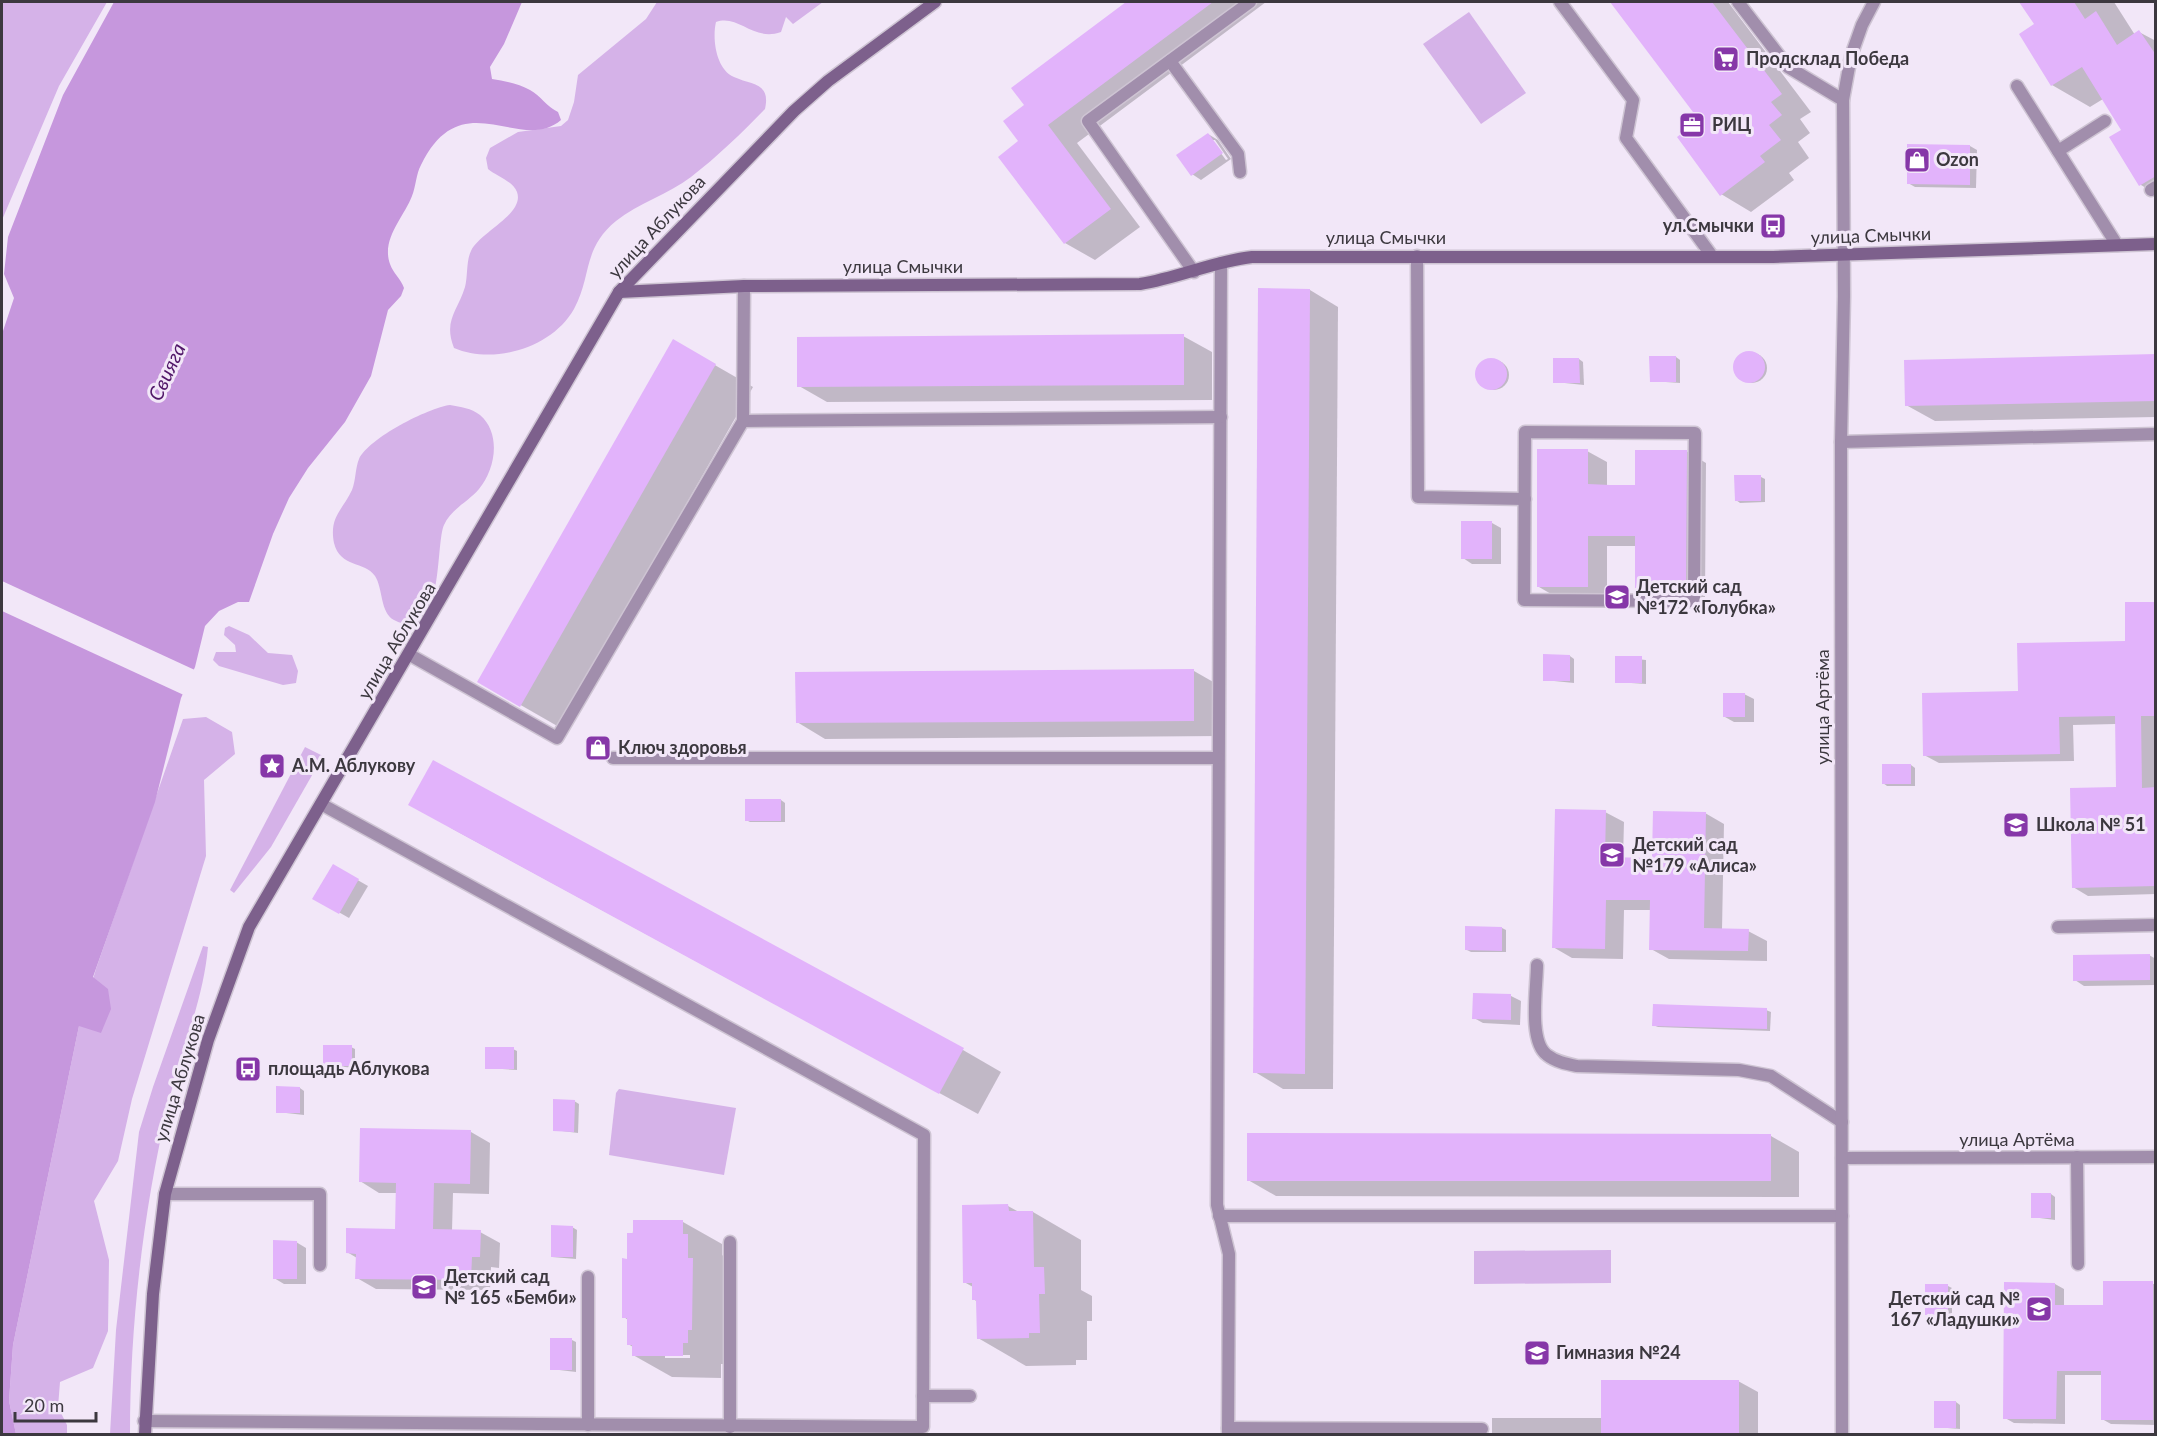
<svg xmlns="http://www.w3.org/2000/svg" width="2157" height="1436" viewBox="0 0 2157 1436" font-family="Lato,sans-serif">
<style>
.green{fill:#d5b2e8}
.water{fill:#c697dd}
.pier{fill:#f2e7f8}
.shadow{fill:#0003;fill-rule:evenodd}
.building{fill:#e2b3fb}
.lines{fill:none;stroke-linecap:round;stroke-linejoin:round}
.lane-casing{stroke:#cec4d3;stroke-width:15}
.street-casing{stroke:#cec4d3;stroke-width:15}
.secondary-casing{stroke:#cec4d3;stroke-width:15}
.lane{stroke:#a18eac;stroke-width:12}
.street{stroke:#a18eac;stroke-width:12}
.secondary{stroke:#7d608c;stroke-width:12}
.labels{text-anchor:middle;stroke-width:6;stroke-linejoin:round;paint-order:stroke}
.poi-label{font-size:18px;font-weight:bold;fill:#3c383f;stroke:#f2e7f8;text-anchor:start}
.street-label{font-size:18px;fill:#3c383f;stroke:#f2e7f8}
.water-label{font-size:20px;font-style:italic;fill:#501668;stroke:#f2e7f8}
</style>
<rect width="100%" height="100%" fill="#f2e7f8"/>
<!-- green -->
<g class="green">
<path d="M2,2h105l-48,84 -57,134z"/>
<path d="M657,2h166l-30,22 -7,-7 -5,15c-28,10 -42,-18 -65,-10 -4,17 0,47 18,55 17,8 37,5 31,32 -22,23 -48,48 -74,68 -22,17 -53,26 -75,44 -34,28 -24,55 -42,88 -22,39 -80,56 -120,39 -11,-28 4,-37 11,-61 3,-11 1,-26 6,-36 9,-19 54,-37 46,-59 -4,-11 -21,-16 -29,-23l-2,-11 4,-10 28,-16 43,-6 7,-6 6,-18 4,-27 68,-56z"/>
<path d="M1469,12l57,81 -45,31 -58,-80z"/>
<path d="M450,405c11,2 21,3 30,10 22,19 15,55 -1,74 -11,13 -28,20 -35,36 -9,20 1,121 -50,95 -14,-7 -11,-32 -19,-44 -10,-15 -35,-8 -41,-33 -5,-26 8,-32 18,-53 4,-10 3,-21 7,-31 10,-21 69,-51 91,-54z"/>
<path d="M229,626l20,9 19,18 24,2 6,16 -2,12 -13,2 -64,-19 -6,-6 3,-8h20l-1,-7 -11,-10 1,-7z"/>
<path d="M206,717l26,15 3,22 -31,26 2,76 -74,243 -14,62 -24,40 15,59 -1,71 -15,37 -33,14 -2,25 9,18v9h-51l-7,-33 4,-56 66,-319 17,-57 87,-250z"/>
<path d="M305,747l18,9 -52,91 -37,46 -4,-3z"/>
<path d="M203,946l5,1c-5,56 -28,105 -40,158 -25,108 -38,219 -38,329h-20l6,-104 23,-198 14,-45z"/>
<path d="M619,1089l117,19 -12,67 -115,-20 7,-62z"/>
<path d="M1611,1250v33l-137,1v-33z"/>
</g>
<!-- water -->
<path class="water" d="M114,2h408l-18,42 -14,23 2,12c13,2 27,5 38,11 11,6 17,17 28,22l3,8c-41,35 -99,-39 -140,45 -5,9 -5,21 -9,31 -8,21 -31,43 -22,68 3,9 11,15 14,24l-3,8 -13,14 -17,66 -26,46 -37,46 -19,30 -16,36 -24,68h-11l-19,9 -14,15 -10,41 -14,31 -26,104 -62,175 15,12 3,20 -10,24 -22,-7 -66,319 -4,56 7,33h-14v-1100l12,-36 -10,-24 4,-37 55,-142z"/>
<!-- pier -->
<path class="pier" d="M2,581l195,90 -11,25 -184,-85z"/>
<!-- shadow -->
<g class="shadow">
<path d="M1129,2h137l-189,141 63,84 -45,33 -30,-17 -65,-86 21,-15 5,-36 -13,-17z"/>
<path d="M1611,2h117l83,110 -11,7 10,14 -12,9 11,16 -20,15 5,7 -43,32 -30,-18 -20,-73z"/>
<path d="M2021,2h93l21,33 4,-3 17,9v153l-15,-9 -18,-55 -20,-31 -13,8 -38,-22 -16,-60z"/>
<path d="M1208,134l10,6 13,19 -30,21 -9,-6zM1211,140h4l13,19 -2,1z"/>
<path d="M1970,146l7,4 -1,38 -61,-1 -7,-4z"/>
<path d="M1310,290l28,17 -5,782h-50l-28,-17z"/>
<path d="M1183,336l29,16v48l-385,2 -28,-16z"/>
<path d="M673,341l80,46 -194,340 -80,-46z"/>
<circle cx="1752" cy="368" r="15"/>
<path d="M2156,356v61l-221,4 -29,-16z"/>
<path d="M1676,357l4,3v23l-29,-2z"/>
<path d="M1554,359h25l4,3 1,23 -29,-3z"/>
<circle cx="1494" cy="375" r="15"/>
<path d="M1587,451l20,11v24h30l49,-35 20,12 -1,136h-49l-19,-11v-42h-30v52h-49l-19,-11z"/>
<path d="M1761,477l4,2v23l-25,1 -4,-3z"/>
<path d="M1492,523l9,5v36h-29l-9,-6z"/>
<path d="M2156,603v291l-68,2 -15,-9 44,-98 -1,-65 -43,1 1,36 -135,2 -15,-8 95,-62 108,-50z"/>
<path d="M1570,656l4,3v24l-30,-3z"/>
<path d="M1617,657l29,3v24l-30,-2z"/>
<path d="M1194,671l28,16v49l-397,3 -28,-17z"/>
<path d="M1744,694l10,5v23h-20l-9,-5z"/>
<path d="M1911,765l4,3v18h-28l-4,-3z"/>
<path d="M781,800l4,3v19h-35l-4,-2z"/>
<path d="M1605,812l19,10 -1,37h30l52,-46 19,11 -2,106 26,1 19,10v20l-98,-2 -18,-10 1,-39h-28l-1,49 -51,-1 -19,-11z"/>
<path d="M449,827l514,223 38,22 -23,42z"/>
<path d="M333,866l35,20 -19,32 -35,-20z"/>
<path d="M1502,928l4,2v22h-35l-4,-2z"/>
<path d="M2149,955l7,4v26l-72,1 -9,-6z"/>
<path d="M1474,995l37,1 10,5 -1,24 -37,-2 -9,-5z"/>
<path d="M1766,1010l5,2 -1,19 -112,-4 -5,-2z"/>
<path d="M351,1047l4,2v19l-30,-3z"/>
<path d="M513,1049l4,2v19l-30,-2z"/>
<path d="M300,1088l4,3v24l-27,-3z"/>
<path d="M574,1101l5,3 -1,29 -24,-3z"/>
<path d="M471,1132l19,11 -1,51 -36,-1 -1,38 28,1 20,11 -1,25 -8,-1 -1,23 -114,-1 -19,-11v-20l-10,-6 50,-22v-37h-18l-19,-12z"/>
<path d="M1771,1136l28,16v45l-523,-1 -28,-16z"/>
<path d="M2051,1194l4,3v23l-23,-3z"/>
<path d="M1008,1206l11,6h14l48,28v50l11,6v25h-5v39h-11v5l-50,1 -48,-28v-36l-5,-3v-12l-9,-5z"/>
<path d="M634,1221l49,1 39,22v11l4,3v106h-5v14l-49,-1 -39,-22v-8l-5,-3v-24l-4,-3zM665,1355h25v3h-25z"/>
<path d="M572,1227l5,3 -1,29 -24,-2z"/>
<path d="M296,1242l10,6v36h-22l-10,-6z"/>
<path d="M2105,1283l51,1v141l-45,-1 -9,-5 1,-44h-38v49l-51,-1 -9,-5 50,-134 9,5v18h41z"/>
<path d="M1948,1286l4,2v28l-26,-2z"/>
<path d="M572,1340l4,2v30l-25,-3z"/>
<path d="M1738,1381l20,11v42h-266v-16h110z"/>
<path d="M1956,1402l4,3v24l-25,-2z"/>
</g>
<!-- building -->
<g class="building">
<path d="M1126,2h87l-165,123 63,84 -47,35 -66,-87 20,-16 -15,-20 21,-16 -13,-17z"/>
<path d="M1610,2h102l70,92 -11,8 11,13 -13,10 12,15 -21,16 5,6 -45,34 -43,-59 22,-17z"/>
<path d="M2019,2h55l11,17 11,-8 21,34 22,-15 17,25v121l-17,10 -30,-49 12,-7 -39,-63 -31,19 -32,-52 15,-10z"/>
<path d="M1208,133l15,20 -32,23 -15,-21z"/>
<path d="M1907,144l63,1v40l-63,-1z"/>
<path d="M1258,288l52,1 -5,785 -52,-1z"/>
<path d="M1184,334v51l-387,2v-50z"/>
<path d="M673,339l43,25 -196,343 -43,-25z"/>
<circle cx="1749" cy="367" r="16"/>
<path d="M2156,354v47l-251,5 -1,-46z"/>
<path d="M1649,356h27v26h-26z"/>
<path d="M1553,358h26l1,25h-27z"/>
<circle cx="1491" cy="374" r="16"/>
<path d="M1537,449h51v35l22,1h25v-35h52l-1,139 -51,-1v-52h-47v51h-51z"/>
<path d="M1734,475h27v26h-26z"/>
<rect x="1461" y="521" width="31" height="38"/>
<path d="M2125,602h31v114h-15l1,72 14,-1v99l-84,2 -2,-100 46,-1 -1,-71 -56,1 1,37 -137,2 -1,-63 96,-2 -1,-48 108,-2z"/>
<path d="M1543,654l27,1v26h-27z"/>
<rect x="1615" y="656" width="27" height="27"/>
<path d="M1194,669v52l-398,2 -1,-51z"/>
<rect x="1723" y="693" width="22" height="24"/>
<path d="M433,760l531,288 -25,46 -531,-289z"/>
<rect x="1882" y="764" width="29" height="20"/>
<rect x="745" y="799" width="36" height="22"/>
<path d="M1555,809l51,1 -1,47 47,1 1,-47 53,1 -2,116 45,1 -1,22 -99,-1 1,-50h-44l-1,49 -53,-1z"/>
<path d="M333,864l26,15 -20,35 -27,-15z"/>
<path d="M1465,926l37,1v24l-37,-1z"/>
<path d="M2150,954v26l-77,1v-26z"/>
<path d="M1473,993l38,1v26l-39,-1z"/>
<path d="M1653,1004l114,4v21l-115,-3z"/>
<rect x="323" y="1045" width="29" height="21"/>
<rect x="485" y="1047" width="29" height="22"/>
<path d="M276,1086l24,1v26h-24z"/>
<path d="M553,1099l22,1 -1,32 -21,-1z"/>
<path d="M360,1128l111,2 -1,54 -36,-1 -1,46 48,1 -1,27h-8l-1,23 -116,-1 1,-25 -10,-1v-25l49,1 1,-46 -37,-1z"/>
<path d="M1247,1133l524,1v47h-524z"/>
<rect x="2031" y="1193" width="20" height="25"/>
<path d="M1008,1204l1,7h24l1,56h10l1,27h-6l1,39h-11v5l-52,1 -1,-39h-4v-17h-9l-1,-78z"/>
<path d="M633,1220h50v14h5v24h5l-1,72h-4v13h-5v13h-51v-11h-5v-27h-5v-60l5,1v-26h6z"/>
<path d="M551,1225l22,1v31h-22z"/>
<path d="M273,1240l24,1v38h-24z"/>
<path d="M2103,1281h50v139h-52v-49h-44l-1,48h-53l1,-137 51,1v22h48z"/>
<rect x="1925" y="1284" width="23" height="31"/>
<rect x="550" y="1338" width="22" height="32"/>
<rect x="1601" y="1380" width="138" height="54"/>
<rect x="1934" y="1401" width="22" height="27"/>
</g>
<g class="lines">
<defs>
<g id="lane">
<path d="M1560,2l73,98 -7,38 86,118"/>
<path d="M1738,2l50,65 55,33"/>
<path d="M1170,61l68,93 2,18"/>
<path d="M2017,86l100,159"/>
<path d="M2058,151l47,-30"/>
<path d="M2151,190l5,-3"/>
<path d="M1417,256l1,241 107,2"/>
<path d="M1221,263l-4,942 12,49 -1,180"/>
<path d="M1194,272l-106,-151 162,-119"/>
<path d="M743,421l478,-4"/>
<path d="M1525,432l170,1 -1,168 -170,-1z"/>
<path d="M1841,442l315,-8"/>
<path d="M410,655l147,83 186,-317 1,-135"/>
<path d="M613,758h605"/>
<path d="M2058,927l98,-2"/>
<path d="M1537,965c0,22 -9,76 10,90 9,7 20,9 30,11l162,4 32,6 71,46"/>
<path d="M2077,1157l1,107"/>
<path d="M165,1194h155v71"/>
<path d="M1219,1216h623"/>
<path d="M730,1242v185"/>
<path d="M588,1277v148"/>
<path d="M923,1396h47"/>
<path d="M144,1421l779,6 1,-292 -603,-331"/>
<path d="M1228,1428l254,1"/>
</g>
<g id="street">
<path d="M1842,1158l314,-1"/>
<path d="M1842,1434l-1,-992 3,-146 -1,-196 8,-44 11,-31 12,-23"/>
</g>
<g id="secondary">
<path d="M619,292l125,-6 396,-2c39,-6 74,-23 112,-27h521l383,-13"/>
<path d="M145,1434l8,-140 12,-100 43,-154 41,-113 370,-635 175,-181 34,-30 107,-79"/>
</g>
</defs>
<!-- lane casing -->
<use href="#lane" class="lane-casing"/>
<!-- street casing -->
<use href="#street" class="street-casing"/>
<!-- secondary casing -->
<use href="#secondary" class="secondary-casing"/>
<!-- lane -->
<use href="#lane" class="lane"/>
<!-- street -->
<use href="#street" class="street"/>
<!-- secondary -->
<use href="#secondary" class="secondary"/>
</g>
<!-- icons -->
<defs>
<symbol id="supermarket-square" viewBox="-11 -11 22 22"><rect x="-9" y="-9" width="18" height="18" rx="4" fill="#8637a8" stroke="#f2e7f8"/><path d="M-6-5.5h2.5l.6 2H6L4.5 2H-2.5L-4.4-4H-6ZM-1.5 3.2a1.3 1.3 0 1 0 .1 0ZM3 3.2a1.3 1.3 0 1 0 .1 0Z" fill="#fff"/></symbol>
<symbol id="office-square" viewBox="-11 -11 22 22"><rect x="-9" y="-9" width="18" height="18" rx="4" fill="#8637a8" stroke="#f2e7f8"/><path d="M-6-3h4V-5.5h4V-3h4V5H-6ZM-1-4.5V-3h2v-1.5ZM-6 0V1H6V0Z" fill="#fff"/></symbol>
<symbol id="shop-square" viewBox="-11 -11 22 22"><rect x="-9" y="-9" width="18" height="18" rx="4" fill="#8637a8" stroke="#f2e7f8"/><path d="M-5-2.5h2.3a2.7 3.5 0 0 1 5.4 0H5L5.5 6h-11ZM-1.5-2.5h3a1.5 2.3 0 0 0-3 0Z" fill="#fff"/></symbol>
<symbol id="bus-square" viewBox="-11 -11 22 22"><rect x="-9" y="-9" width="18" height="18" rx="4" fill="#8637a8" stroke="#f2e7f8"/><path d="M-5-6H5V4H4V6H2V4H-2V6H-4V4H-5ZM-3.5-4V0h7V-4ZM-3.5 1.2v1.5H-2V1.2ZM2 1.2v1.5H3.5V1.2Z" fill="#fff"/></symbol>
<symbol id="school-square" viewBox="-11 -11 22 22"><rect x="-9" y="-9" width="18" height="18" rx="4" fill="#8637a8" stroke="#f2e7f8"/><path d="M0-5L7-2L0 1L-7-2ZM-4 1L0 2.5L4 1V4Q0 6-4 4Z" fill="#fff"/></symbol>
<symbol id="sight-square" viewBox="-11 -11 22 22"><rect x="-9" y="-9" width="18" height="18" rx="4" fill="#8637a8" stroke="#f2e7f8"/><path d="M0-6L1.8-2.2L6-1.7L2.9 1.2L3.7 5.4L0 3.3L-3.7 5.4L-2.9 1.2L-6-1.7L-1.8-2.2Z" fill="#fff"/></symbol>
</defs>
<g fill-rule="evenodd">
<use href="#supermarket-square" x="1711" y="44" width="30" height="30"/>
<use href="#office-square" x="1677" y="110" width="30" height="30"/>
<use href="#shop-square" x="1902" y="145" width="30" height="30"/>
<use href="#bus-square" x="1758" y="211" width="30" height="30"/>
<use href="#school-square" x="1602" y="582" width="30" height="30"/>
<use href="#shop-square" x="583" y="733" width="30" height="30"/>
<use href="#sight-square" x="257" y="751" width="30" height="30"/>
<use href="#school-square" x="2001" y="810" width="30" height="30"/>
<use href="#school-square" x="1597" y="840" width="30" height="30"/>
<use href="#bus-square" x="233" y="1054" width="30" height="30"/>
<use href="#school-square" x="409" y="1272" width="30" height="30"/>
<use href="#school-square" x="2024" y="1294" width="30" height="30"/>
<use href="#school-square" x="1522" y="1338" width="30" height="30"/>
</g>
<g class="labels">
<!-- poi labels -->
<g class="poi-label">
<text x="1746" y="65">Продсклад Победа</text>
<text x="1712" y="131">РИЦ</text>
<text x="1936" y="166">Ozon</text>
<text x="1754" y="232" text-anchor="end">ул.Смычки</text>
<text x="1636" y="593">Детский сад<tspan x="1636" dy="21">№172 «Голубка»</tspan></text>
<text x="618" y="754">Ключ здоровья</text>
<text x="292" y="772">А.М. Аблукову</text>
<text x="2036" y="831">Школа № 51</text>
<text x="1632" y="851">Детский сад<tspan x="1632" dy="21">№179 «Алиса»</tspan></text>
<text x="268" y="1075">площадь Аблукова</text>
<text x="444" y="1283">Детский сад<tspan x="444" dy="21">№ 165 «Бемби»</tspan></text>
<text x="2020" y="1305" text-anchor="end">Детский сад №<tspan x="2020" dy="21">167 «Ладушки»</tspan></text>
<text x="1556" y="1359">Гимназия №24</text>
</g>
<!-- street labels -->
<g class="street-label">
<text transform="translate(657 227) rotate(-47)" y="6">улица Аблукова</text>
<text transform="translate(1871 236) rotate(-2)" y="6">улица Смычки</text>
<text x="1386" y="244">улица Смычки</text>
<text x="903" y="273">улица Смычки</text>
<text transform="translate(397 641) rotate(-59)" y="6">улица Аблукова</text>
<text transform="translate(1823 707) rotate(-90)" y="6">улица Артёма</text>
<text transform="translate(180 1078) rotate(-73)" y="6">улица Аблукова</text>
<text x="2017" y="1146">улица Артёма</text>
</g>
<!-- water labels -->
<g class="water-label">
<text transform="translate(167 372) rotate(-65)" y="7">Свияга</text>
</g>
</g>
<!-- border -->
<rect width="2157" height="1436" fill="none" stroke="#3c383f" stroke-width="6"/>
<!-- scale -->
<path d="M15 1412v9h81v-9" fill="none" stroke="#3c383f" stroke-width="3"/>
<text x="24" y="1412" font-size="18" fill="#3c383f" stroke="#f2e7f8" stroke-width="4.5" paint-order="stroke">20 m</text>
</svg>
